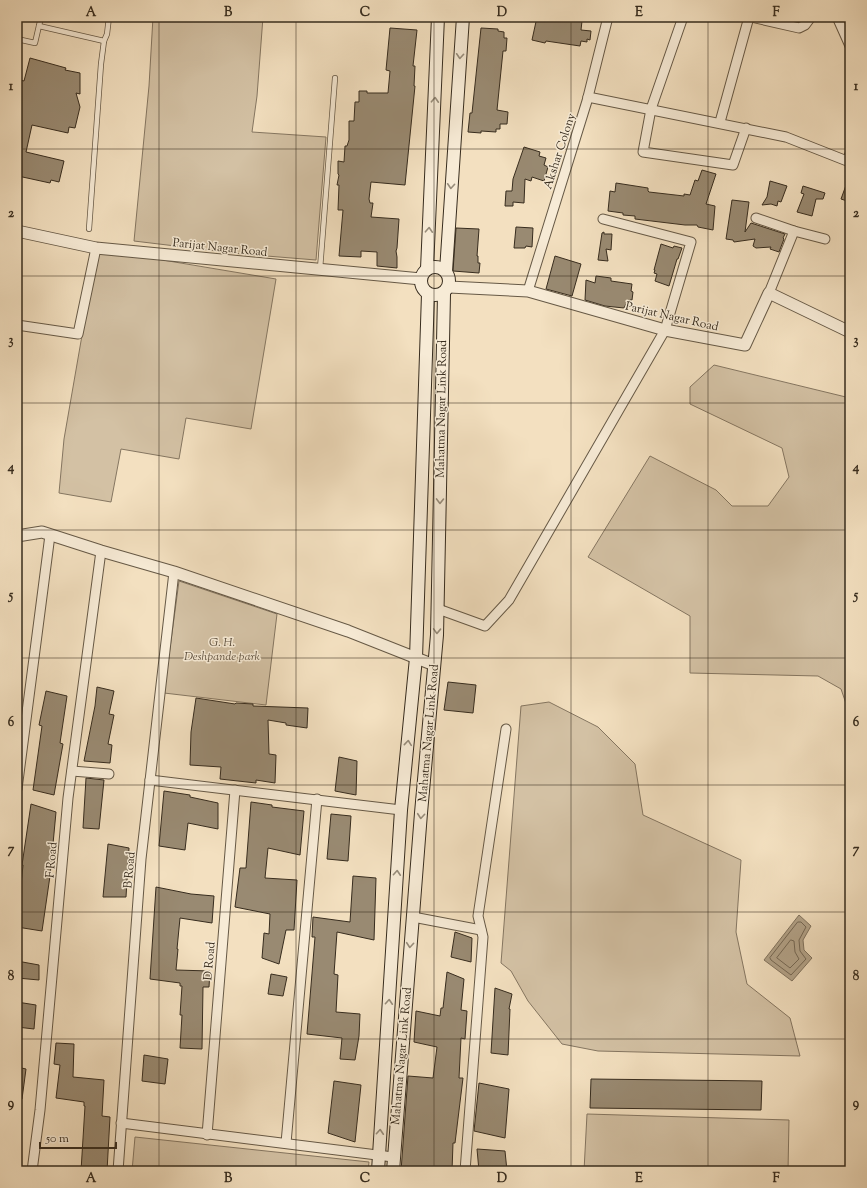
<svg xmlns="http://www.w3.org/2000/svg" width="867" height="1188" viewBox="0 0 867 1188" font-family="'Sorts Mill Goudy',serif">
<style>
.green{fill:#d3c1a4;stroke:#857661}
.water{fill:#b3a389;stroke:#81735e}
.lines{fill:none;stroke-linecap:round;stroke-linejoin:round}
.shore{stroke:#756854;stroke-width:1}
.building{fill:#998a72;stroke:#372c1e}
.service-casing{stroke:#665946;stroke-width:6}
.minor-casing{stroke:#665946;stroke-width:11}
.tertiary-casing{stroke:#665946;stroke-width:13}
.secondary-casing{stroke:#372c1e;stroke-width:14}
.service{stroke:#f7ebd6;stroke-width:4.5}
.minor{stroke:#f7ebd6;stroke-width:9}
.tertiary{stroke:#f7ebd6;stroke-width:11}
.secondary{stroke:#f7ebd6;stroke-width:12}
.oneway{stroke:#978c7a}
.grid{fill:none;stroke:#372c1e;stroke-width:1;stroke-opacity:0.55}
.labels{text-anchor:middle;stroke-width:3;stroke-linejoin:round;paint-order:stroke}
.street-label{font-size:12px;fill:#372c1e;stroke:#f7ebd6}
.park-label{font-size:12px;font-style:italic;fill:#5e5140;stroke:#f7ebd6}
.neatline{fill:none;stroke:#372c1e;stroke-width:1.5}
.grid-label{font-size:13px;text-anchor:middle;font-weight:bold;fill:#372c1e}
</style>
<rect width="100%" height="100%" fill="#f3e0c0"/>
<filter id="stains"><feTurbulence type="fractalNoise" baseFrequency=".005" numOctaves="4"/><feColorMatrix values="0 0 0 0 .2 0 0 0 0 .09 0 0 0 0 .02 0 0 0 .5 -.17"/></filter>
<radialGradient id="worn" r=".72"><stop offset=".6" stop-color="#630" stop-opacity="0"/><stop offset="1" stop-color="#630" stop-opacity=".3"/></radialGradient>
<!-- green -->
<g class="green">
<path d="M153,17h110l-6,79 -5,36 74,5 -10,123 -74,-6 -108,-13 15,-155z"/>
<path d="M97,249l179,30 -25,150 -65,-11 -7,41 -58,-10 -10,53 -52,-9 5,-54z"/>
<path d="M714,365l136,33v317l-9,-26 -23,-13 -128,-3v-57l-102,-59 62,-101 66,34 16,16h36l21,-29 -7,-29 -92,-44v-17z"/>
<path d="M179,581l98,33 -11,91 -102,-12z"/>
<path d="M549,702l49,25 37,37 8,51 98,45 -5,72 11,52 43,34 10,38 -202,-5 -36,-7 -34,-43 -17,-30 -10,-8 20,-257z"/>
<path d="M587,1114l202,6 -1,51h-204z"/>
<path d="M135,1137l234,25 -1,9h-236z"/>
</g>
<!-- water -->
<path class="water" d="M799,915l12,11 -8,14 1,10 8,8 -20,23 -28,-21z"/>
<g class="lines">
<!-- shore -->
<g class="shore">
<path d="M798,922h3l5,5 -7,13 1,11 6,8 -15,16 -20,-15 -1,-2z"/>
<path d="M791,940l3,1 1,11 4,7 -9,9 -13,-10z"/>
</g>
</g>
<!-- building -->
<g class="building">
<path d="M537,17h10l15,3v-3h16v3l4,1 -1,9 10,1 -1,9 -3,-1v3l-6,-1 -1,5 -34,-5 -1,2 -13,-3z"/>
<path d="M390,28l27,2 -4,36h2l-1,20h1l-10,99 -34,-3 -2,17 1,4h3l-2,14 28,2 -2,29 -1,3 1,6v11l-20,-2v-14l-16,-1v6l-22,-1 4,-46h-5l1,-25h-2l2,-10 -1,-1v-13l6,1 1,-16h2l2,-6v-19h5l1,-19h4v-11h8v2h21l2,-22 -4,-1z"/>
<path d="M481,28l17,1v2l6,1v6h3l-1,13h-3l-6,59 11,2 -1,12h-7v5h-4v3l-15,-1v2l-13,-1 2,-19h2z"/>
<path d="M30,58l36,10 -1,2 15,3v21l-4,-1 4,14 -5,21 -6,-1 -1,6 -36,-8 -6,27 38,9 -5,21 -8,-2 -1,3 -32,-7 3,-13 -4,-1v-37l2,-9 -2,-1v-36l7,2z"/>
<path d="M524,147l16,5 -1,4 7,2 -2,7 4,2 -4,14 -12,-4 -1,4 -6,-2 -1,24 -11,-1v4h-8l1,-15h6l1,-12z"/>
<path d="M702,170l14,4 -10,30 9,2 -2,24 -15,-3 -1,-2h-12l-50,-6v-3l-12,-1v-2l-15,-2 2,-20 5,1 1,-9 32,5v3l1,1 35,4v-2l6,1 5,-15 3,1z"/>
<path d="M849,177h1v25l-9,-3z"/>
<path d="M770,181l17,5 -6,16 -3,-1 -1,5 -6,-2 -9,1 5,-8z"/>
<path d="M803,186l22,7 -2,6h-7l-4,17 -15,-4 7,-18 -3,-1z"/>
<path d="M732,200l17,2 -4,30 6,-9 34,11 -2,4 1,1 -5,13 -9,-3 1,-2 -15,1 -3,-2 2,-7 -21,3 -1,-2 -7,-1z"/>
<path d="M516,227l17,1 -1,19 -6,-1 -1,2h-11z"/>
<path d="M456,228l23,1 -2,27h1v7h2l-1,10 -26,-2z"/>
<path d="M604,232v2h8l-1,16 -5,-1 2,12 -10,-1 4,-27z"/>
<path d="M661,244l12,4 1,-2 8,2 -4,11h-1l-8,27 -14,-5 2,-7 -3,-1 1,-3h-1z"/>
<path d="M555,256l26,8 -9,32 -26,-7z"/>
<path d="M596,276l15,2v3l21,3 -1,7 2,1 -1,8h-2l-1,4h-3l-2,4 -19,-2 -20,-6 1,-20 9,3z"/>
<path d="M448,682l28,3 -3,28 -29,-3z"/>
<path d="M97,687l17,4 -5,23 5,1 -6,29 4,1 -2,18 -26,-2 11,-55z"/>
<path d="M46,691l21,5 -7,47 3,1 -9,51 -21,-5 9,-64 -3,-1z"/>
<path d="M196,698l39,6 1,-1 17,1v2l55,2 -1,20 -21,-3v-2l-18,-3 1,34 7,1 -1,28 -19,-3v3l-36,-4 1,-12 -31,-2 1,-33z"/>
<path d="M339,757l18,4 -1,34 -21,-4z"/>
<path d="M86,778l18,2 -5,49 -16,-1z"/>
<path d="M164,791l26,4v2l28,6v26l-30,-6 -3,27 -26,-4z"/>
<path d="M251,802l21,3v2l32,4 -4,44 -32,-7 -3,30 32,2 -3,50h-8l-7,34 -17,-6 2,-25 5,1 1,-20 -35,-7 5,-39h6z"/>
<path d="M31,804l25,8 -6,64 -8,55 -25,-4 6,-62h-1z"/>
<path d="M331,814l20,2 -3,45 -21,-2z"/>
<path d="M108,844l21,4 -3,49h-23z"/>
<path d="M353,876l23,2 -2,62 -37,-8 -3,42 4,1 -2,37 24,2 -1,22 -4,24 -15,-1 2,-21 -35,-4 8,-97h-3l1,-20 37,5z"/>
<path d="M156,887l35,7 23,2 -2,27 -32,-5 -3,31h1l-2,21 34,1 -1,16h-6l-1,62 -22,-1 2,-33h-2l2,-29h-2v-3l-30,-4z"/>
<path d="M455,932l17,6 -1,24 -20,-5z"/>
<path d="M17,961l22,4v15l-22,-2z"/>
<path d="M447,972l17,7 -3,31 6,1 -2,28 -4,-1 -2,40h4l-8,65h-2l-1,28h-51l7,-95 25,2 4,-31 -23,-5 2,-31 24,5 1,-8h2z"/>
<path d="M271,974l16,3 -4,19 -15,-2z"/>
<path d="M495,988l17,6 -3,15h1l-2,46 -17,-2z"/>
<path d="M17,1002l19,3 -2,24 -17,-2z"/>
<path d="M56,1043l18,1 -1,33 31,3 -2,36 8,1 -3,54h-26l4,-65h-1v-4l-28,-4 4,-33 -6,-1z"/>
<path d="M144,1055l24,4 -3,25 -23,-3z"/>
<path d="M17,1067l9,2 -4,30h-5z"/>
<path d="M591,1079l171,2 -1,29 -171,-2z"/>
<path d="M334,1081l27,4 -6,57 -27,-9z"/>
<path d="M479,1083l30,6 -4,49 -31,-7z"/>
<path d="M477,1149l28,2 2,20h-28z"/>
</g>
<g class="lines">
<defs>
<g id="service">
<path d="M39,26l65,15"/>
<path d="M17,39l18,4 6,-26"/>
<path d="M89,229l12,-165 3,-23 3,-7 2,-17"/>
<path d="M320,269l15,-191"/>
</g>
<g id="minor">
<path d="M683,17l-32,92 -8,43 90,13 13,-37"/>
<path d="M751,17l48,11 6,-3 6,-8"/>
<path d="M837,17l13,29"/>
<path d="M588,97l198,40 61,24 3,-7"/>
<path d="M720,122l29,-105"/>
<path d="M756,218l38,13 -25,62"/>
<path d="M794,231l31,8"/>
<path d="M528,291l59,-190 21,-84"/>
<path d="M17,325l61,9 18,-86"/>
<path d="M438,609l47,17 24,-26 156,-270 26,-88 -88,-23"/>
<path d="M72,771l37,3"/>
<path d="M150,780l251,30"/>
<path d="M17,789l33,-254"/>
<path d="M413,917l68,13"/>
<path d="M121,1123l272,34"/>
<path d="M207,1135l28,-345"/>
<path d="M286,1143l31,-344"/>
<path d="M32,1171l8,-61 28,-312 33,-247"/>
<path d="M118,1171l23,-312 33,-287"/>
<path d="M465,1171l18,-234 -5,-21 28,-187"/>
</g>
<g id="tertiary">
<path d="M17,231l79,17 325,31"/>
<path d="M449,287l79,4 137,39 80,15 24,-52 81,39"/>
<path d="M17,536l25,-4 59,19 73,21 174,59 86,34"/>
</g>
<g id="secondary">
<circle cx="435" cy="281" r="14"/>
<path d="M427,269l11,-252"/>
<path d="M446,271l17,-254"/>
<path d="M378,1171l23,-361 15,-152 12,-364"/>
<path d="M393,1171l28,-358 16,-178 7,-341"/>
</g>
</defs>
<!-- service casing -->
<use href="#service" class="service-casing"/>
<!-- minor casing -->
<use href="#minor" class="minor-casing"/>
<!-- tertiary casing -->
<use href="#tertiary" class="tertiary-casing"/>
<!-- secondary casing -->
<use href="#secondary" class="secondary-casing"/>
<!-- service -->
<use href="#service" class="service"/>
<!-- minor -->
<use href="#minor" class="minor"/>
<!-- tertiary -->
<use href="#tertiary" class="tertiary"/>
<!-- secondary -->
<use href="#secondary" class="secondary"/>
</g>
<!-- one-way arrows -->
<defs><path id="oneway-chevron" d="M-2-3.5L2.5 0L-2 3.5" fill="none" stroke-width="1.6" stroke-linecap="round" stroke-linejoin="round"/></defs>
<g class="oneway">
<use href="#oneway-chevron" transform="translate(460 56) rotate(94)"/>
<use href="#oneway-chevron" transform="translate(435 100) rotate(-87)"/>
<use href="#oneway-chevron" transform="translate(451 186) rotate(94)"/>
<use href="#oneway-chevron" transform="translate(429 230) rotate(-87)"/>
<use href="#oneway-chevron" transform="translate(440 501) rotate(91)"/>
<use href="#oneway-chevron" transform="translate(437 631) rotate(92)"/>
<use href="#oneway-chevron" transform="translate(408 743) rotate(-84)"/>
<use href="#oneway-chevron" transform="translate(421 816) rotate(95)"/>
<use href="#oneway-chevron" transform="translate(397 873) rotate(-86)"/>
<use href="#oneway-chevron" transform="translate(410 945) rotate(95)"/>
<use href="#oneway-chevron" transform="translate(389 1002) rotate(-86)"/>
<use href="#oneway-chevron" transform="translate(380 1132) rotate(-86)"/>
</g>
<!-- grid -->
<path class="grid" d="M159,17v1154M296,17v1154M434,17v1154M571,17v1154M708,17v1154M17,149h833M17,276h833M17,403h833M17,530h833M17,658h833M17,785h833M17,912h833M17,1039h833"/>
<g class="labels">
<!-- street labels -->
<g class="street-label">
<text transform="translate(559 151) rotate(-72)" y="4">Akshar Colony</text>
<text transform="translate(220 247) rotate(6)" y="4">Parijat Nagar Road</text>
<text transform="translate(672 316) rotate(13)" y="4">Parijat Nagar Road</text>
<text transform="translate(441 409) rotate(-89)" y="4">Mahatma Nagar Link Road</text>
<text transform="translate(428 733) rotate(-85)" y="4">Mahatma Nagar Link Road</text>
<text transform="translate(51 860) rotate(-85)" y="4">F Road</text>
<text transform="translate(129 870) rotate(-85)" y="4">B Road</text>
<text transform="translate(209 961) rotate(-85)" y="4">D Road</text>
<text transform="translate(401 1056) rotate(-85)" y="4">Mahatma Nagar Link Road</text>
</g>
<!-- park labels -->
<g class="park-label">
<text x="222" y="646">G. H.<tspan x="222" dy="14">Deshpande park</tspan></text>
</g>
</g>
<!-- margin -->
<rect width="867" height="1188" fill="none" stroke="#f3e0c0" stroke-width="44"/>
<!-- scale -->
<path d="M40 1142v6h76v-6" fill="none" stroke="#372c1e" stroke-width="2"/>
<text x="46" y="1142" font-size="12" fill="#372c1e" stroke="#f7ebd6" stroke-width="3" paint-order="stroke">50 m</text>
<rect x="22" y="22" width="823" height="1144" class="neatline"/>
<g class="grid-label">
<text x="91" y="16">A</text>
<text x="228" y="16">B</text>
<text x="365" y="16">C</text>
<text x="502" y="16">D</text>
<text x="639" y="16">E</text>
<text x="776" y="16">F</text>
<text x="11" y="90">1</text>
<text x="856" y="90">1</text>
<text x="11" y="217">2</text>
<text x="856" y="217">2</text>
<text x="11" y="344">3</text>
<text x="856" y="344">3</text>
<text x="11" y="471">4</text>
<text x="856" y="471">4</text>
<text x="11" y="599">5</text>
<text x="856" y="599">5</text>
<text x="11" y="726">6</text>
<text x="856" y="726">6</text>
<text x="11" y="853">7</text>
<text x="856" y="853">7</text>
<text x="11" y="980">8</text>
<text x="856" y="980">8</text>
<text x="11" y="1107">9</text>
<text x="856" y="1107">9</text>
<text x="91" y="1182">A</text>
<text x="228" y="1182">B</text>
<text x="365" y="1182">C</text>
<text x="502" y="1182">D</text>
<text x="639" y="1182">E</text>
<text x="776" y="1182">F</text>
</g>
<rect width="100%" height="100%" filter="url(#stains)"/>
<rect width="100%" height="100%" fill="url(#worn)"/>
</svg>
